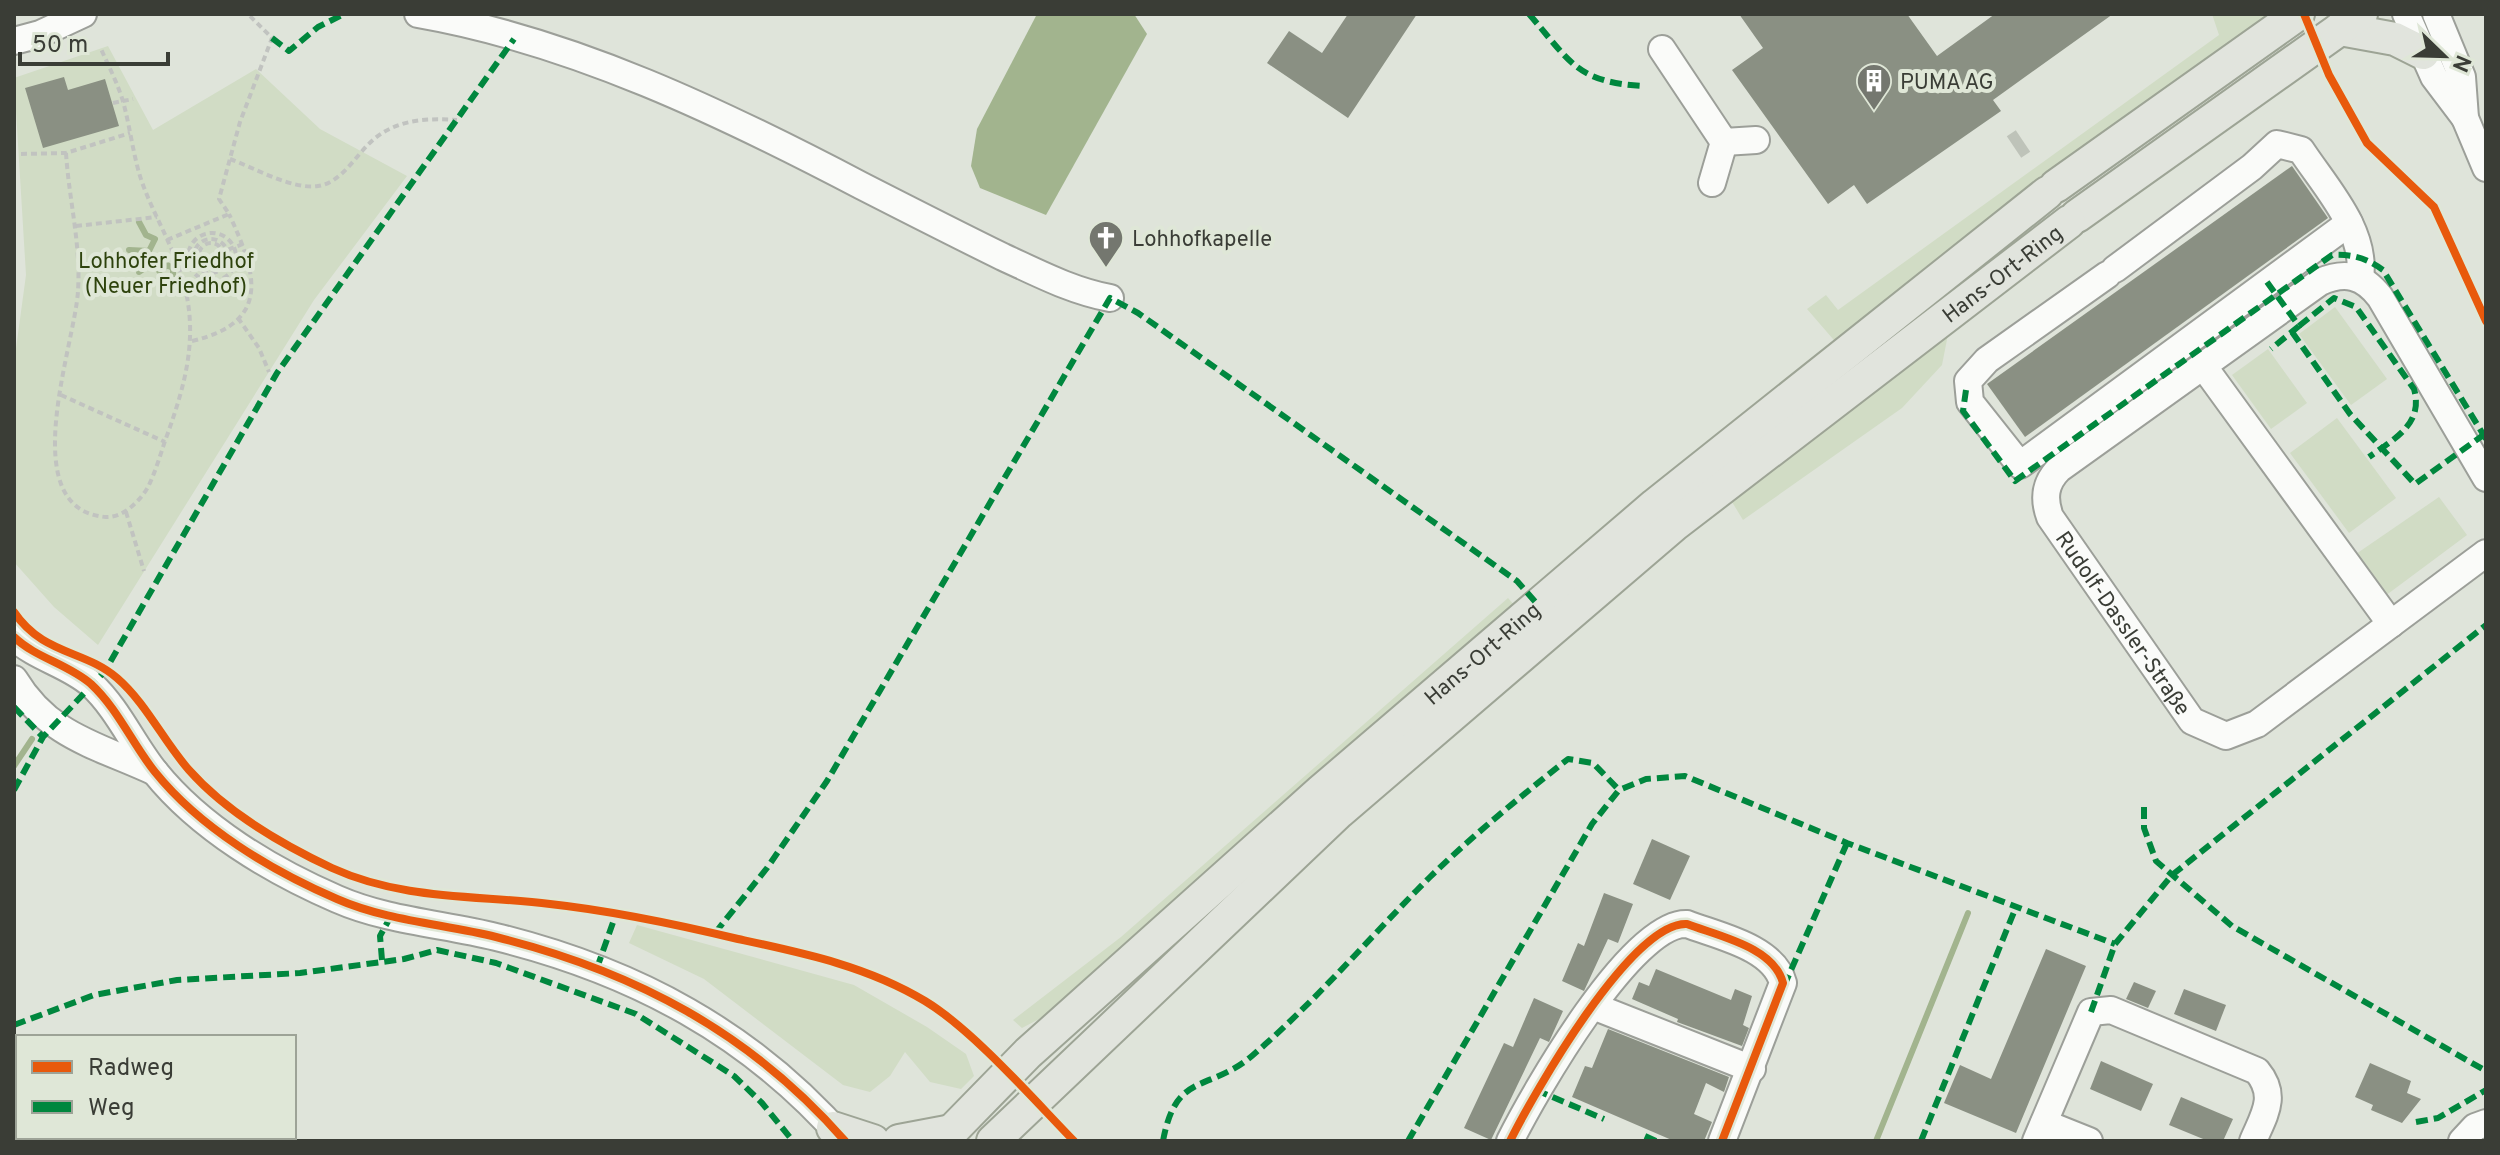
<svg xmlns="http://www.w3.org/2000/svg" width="2500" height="1155" viewBox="0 0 2500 1155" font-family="Overpass,sans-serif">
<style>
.green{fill:#d1dcc5}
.water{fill:#a2b48e}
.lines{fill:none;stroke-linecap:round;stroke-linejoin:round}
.stream{stroke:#a2b48e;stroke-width:6}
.building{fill:#8a9083}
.minor-tunnel{stroke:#bec3b9;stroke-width:26;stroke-dasharray:26 13;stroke-linecap:butt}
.minor-casing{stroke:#9c9f99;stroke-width:30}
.major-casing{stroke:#9da495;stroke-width:36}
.path{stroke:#c1c3c0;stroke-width:4;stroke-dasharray:6 4;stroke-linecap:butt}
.minor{stroke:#fafbf9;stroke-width:26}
.major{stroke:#e1e4dd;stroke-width:32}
.quiet{stroke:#00873e;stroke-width:6;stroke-dasharray:12 6;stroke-linecap:butt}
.cycleway-casing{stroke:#dfe7d7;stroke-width:13}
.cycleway{stroke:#e8590c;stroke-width:8}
.labels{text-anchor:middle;stroke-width:8;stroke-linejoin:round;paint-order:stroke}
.poi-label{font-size:22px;fill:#3a3d36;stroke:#dfe7d7;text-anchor:start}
.park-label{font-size:22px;fill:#2e430d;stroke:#dfe7d7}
.street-label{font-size:22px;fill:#3a3d36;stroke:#dfe7d7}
</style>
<rect width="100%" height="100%" fill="#dfe4da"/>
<!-- green -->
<g class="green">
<path d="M2212,14h61l-434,332 -32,-37 19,-14 12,15 381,-275z"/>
<path d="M108,46l45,84 103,-61 64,60 87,47 -93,124 -216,345 -44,-38 -40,-45v-199l12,-88 -12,-197z"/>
<path d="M2335,307l52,72 -36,26 -52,-71z"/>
<path d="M1950,324l-8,41 -40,43 -159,112 -14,-23z"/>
<path d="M2268,349l39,54 -36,26 -39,-54z"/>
<path d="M2337,418l59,80 -47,35 -59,-80z"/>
<path d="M2439,497l28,38 -82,61 -29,-42z"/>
<path d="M1508,598l8,9 -450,398 -44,23 -9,-8 108,-83z"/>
<path d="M637,925l217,60 73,42 39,27 8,22 -13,13 -31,-7 -25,-30 -15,24 -20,16 -27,-7 -139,-106 -75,-36z"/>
</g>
<!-- water -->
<path class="water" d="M1037,14h97l13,20 -101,181 -66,-27 -9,-22 6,-37z"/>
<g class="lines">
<!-- stream -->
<g class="stream">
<path d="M139,222l7,13 9,4 -6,12 -20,-1 14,6 -5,6 1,10 16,-11 4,10 8,-6 6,3v9h-13"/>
<path d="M14,766l18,-27"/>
<path d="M1876,1141l92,-228"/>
</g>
</g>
<!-- building -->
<g class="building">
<path d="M1348,14h69l-69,104 -81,-55 22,-32 33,22z"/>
<path d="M1739,14h168l30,42 58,-42h118l-120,86 8,11 -134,93 -13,-19 -26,19 -96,-134 31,-22z"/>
<path d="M64,77l4,13 37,-11 14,47 -76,22 -18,-60z"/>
<path d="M2292,166l36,52 -303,219 -38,-53z"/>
<path d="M1652,839l38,17 -20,44 -37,-16z"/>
<path d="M1604,893l29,11 -15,39 -10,-4 -24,52 -22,-10 16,-38 6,3z"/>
<path d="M2046,949l40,17 -70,167 -72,-30 16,-38 31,14z"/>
<path d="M1656,969l75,31 4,-11 17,7 -9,29 6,3 -7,18 -65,-24 1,-3 -46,-20 7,-17 10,4z"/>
<path d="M2134,982l22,9 -8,17 -22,-9z"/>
<path d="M2184,989l42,16 -10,26 -42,-17z"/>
<path d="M1534,998l29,13 -14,31 -9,-4 -49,102 -27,-12 40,-85 9,4z"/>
<path d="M1608,1029l121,48 -5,15 -18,-9 -12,31 18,8 -8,19h-30l-102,-44 13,-31 7,2z"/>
<path d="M2101,1061l52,23 -12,27 -51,-22z"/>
<path d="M2370,1063l41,18 -4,12 14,6 -19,24 -31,-13 2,-5 -18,-8z"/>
<path d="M2181,1097l52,22 -10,22h-15l-39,-16z"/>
</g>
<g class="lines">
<!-- minor-tunnel -->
<path class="minor-tunnel" d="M2014,147l9,-6"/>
<defs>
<g id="minor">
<path d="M418,14c155,27 305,99 444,172 47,24 94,48 141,71 35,16 69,34 107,41"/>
<path d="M2406,14l28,63 31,41"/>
<path d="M2436,14l26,63 3,41 21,50"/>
<path d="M14,41l26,-7 43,-20"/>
<path d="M1662,49l62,93 -12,41"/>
<path d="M1724,142l32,-2"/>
<path d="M2115,269l137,-102 25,-23 24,6c25,38 66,81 59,128"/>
<path d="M2107,275l-120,85 -19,21 2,21 50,63 329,-242"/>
<path d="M2204,367l187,257"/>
<path id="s1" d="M2486,478l-106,-181c-17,-22 -35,-26 -60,-15l-261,187c-14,14 -16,29 -9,48l142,204 34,15 31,-12 229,-171"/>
<path d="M14,637c22,21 54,27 77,47 27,25 42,61 64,88 45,56 117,99 182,127 50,22 107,25 159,38 138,34 255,96 349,204"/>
<path d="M14,679c35,58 83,66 141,93"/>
<path d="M1593,1006l159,63"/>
<path d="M2044,1123l45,18"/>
<path d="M1510,1141c24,-48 122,-220 177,-217 31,12 87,23 96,59l-61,158"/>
<path d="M2036,1141l55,-129 20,-2 146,61c21,25 7,44 -4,70"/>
<path d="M2462,1141l13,-14 11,-4"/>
</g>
<g id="major">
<path d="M2340,29l55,10 28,14"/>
<path d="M2056,186l242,-172"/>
<path d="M2077,216l284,-202"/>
<path d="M833,1128l40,13"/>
<path d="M899,1141l53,-10"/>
<path id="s2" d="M942,1141l86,-88 293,-262 334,-286 392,-312"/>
<path id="s3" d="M993,1141l346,-329 335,-287 395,-303"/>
</g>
</defs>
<!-- minor casing -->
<use href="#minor" class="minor-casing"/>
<!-- major casing -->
<use href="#major" class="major-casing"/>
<!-- path -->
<g class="path">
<path d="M113,103l20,-4"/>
<path d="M66,153c3,47 15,91 12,138 -3,54 -65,219 28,226 17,1 34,-16 42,-30 7,-14 12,-31 17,-46 21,-58 36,-109 15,-170 -11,-33 -30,-63 -40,-95 -7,-23 -10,-48 -16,-71 -5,-19 -15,-38 -23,-56"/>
<path d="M21,154l45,-1 64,-20"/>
<path d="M230,159c25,9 62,31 88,27 24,-3 39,-33 56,-47 24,-20 54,-21 83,-19"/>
<path d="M76,226l81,-9"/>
<circle cx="212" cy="257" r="24"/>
<circle cx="211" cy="256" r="17"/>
<path d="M167,240l62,-26 -10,-15 21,-77 32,-84 -24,-24"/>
<circle cx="211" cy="255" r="12"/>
<path d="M200,260l43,-16"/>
<path d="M238,318l21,30 10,24"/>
<path d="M192,341c81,-19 64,-69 37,-127"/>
<path d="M61,395l104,47"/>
<path d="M126,512l18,59"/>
</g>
<!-- minor -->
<use href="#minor" class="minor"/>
<!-- major -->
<use href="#major" class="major"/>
<!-- quiet -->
<g class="quiet">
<path d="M1529,14c41,47 47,68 113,72"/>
<path d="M272,38l17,13 29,-24 26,-13"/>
<path d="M2267,282l32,44 -28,23"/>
<path d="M2299,326l35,-28 22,9 58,82c10,35 -20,50 -45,68"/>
<path d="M2292,332l58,82 65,70 67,-48"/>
<path d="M1966,390l-3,21 52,70 317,-226c21,-1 34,3 51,15l103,169"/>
<path d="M14,707l29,30"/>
<path d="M14,790l29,-53 62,-66 172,-298 237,-334"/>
<path d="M2144,807v21l12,33 76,65 254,145"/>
<path d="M715,933l52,-65 60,-87 283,-483 28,15 379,268 21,24"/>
<path d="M382,960l-2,-24 11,-20"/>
<path d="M597,968l20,-57"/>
<path d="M1784,986l63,-143"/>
<path d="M2091,1012l24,-68 57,-69 314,-250"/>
<path d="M14,1025l80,-30 83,-15 123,-7 104,-14 33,-9 59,13 140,51 98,62 28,27 31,38"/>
<path d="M1536,1090l68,29"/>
<path d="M2416,1122l22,-4 48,-28"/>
<path d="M1645,1136l11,5"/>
<path d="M1163,1141c13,-71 46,-48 90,-86 63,-54 117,-118 176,-177 43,-42 91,-81 139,-119l25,4 26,27"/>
<path d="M1408,1141l184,-317 27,-34 27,-11 39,-3 162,67 268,101"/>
<path d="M1921,1141l95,-234"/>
</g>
<defs>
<g id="cycleway">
<path d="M2304,14l25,61 38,68 67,64 52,114"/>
<path d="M14,612c29,43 71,38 103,66 29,25 47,64 72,92 38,43 92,74 143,98 70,32 143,27 218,36 64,7 125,20 188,35 65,14 129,27 187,62 48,29 109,99 149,140"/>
<path d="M14,637c22,21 54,27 77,47 27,25 42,61 64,88 45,56 117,99 182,127 50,22 107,25 159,38 138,34 255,96 349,204"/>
<path d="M1510,1141c24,-48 122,-220 177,-217 31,12 87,23 96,59l-61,158"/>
</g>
</defs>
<!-- cycleway casing -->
<use href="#cycleway" class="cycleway-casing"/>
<!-- cycleway -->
<use href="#cycleway" class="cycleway"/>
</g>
<!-- icons -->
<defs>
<symbol id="building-pin" viewBox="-11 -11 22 30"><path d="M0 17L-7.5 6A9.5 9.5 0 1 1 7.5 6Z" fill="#74776f" stroke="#dfe7d7"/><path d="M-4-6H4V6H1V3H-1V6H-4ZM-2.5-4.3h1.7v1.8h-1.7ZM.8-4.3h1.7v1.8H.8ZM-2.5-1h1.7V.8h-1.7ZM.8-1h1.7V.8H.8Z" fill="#fff"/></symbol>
<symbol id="church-pin" viewBox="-11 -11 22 30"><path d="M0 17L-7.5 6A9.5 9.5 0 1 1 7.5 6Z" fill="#74776f" stroke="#dfe7d7"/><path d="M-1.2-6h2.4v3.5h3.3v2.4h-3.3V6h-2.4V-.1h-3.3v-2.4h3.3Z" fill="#fff"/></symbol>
</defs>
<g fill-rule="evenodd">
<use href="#building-pin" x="1854" y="61" width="40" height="54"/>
<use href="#church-pin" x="1086" y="218" width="40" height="54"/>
</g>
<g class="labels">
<!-- poi labels -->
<g class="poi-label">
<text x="1900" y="89">PUMA AG</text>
<text x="1132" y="246">Lohhofkapelle</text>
</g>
<!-- park labels -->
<g class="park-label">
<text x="166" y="268">Lohhofer Friedhof<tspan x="166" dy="25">(Neuer Friedhof)</tspan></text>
</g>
<!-- street labels -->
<g class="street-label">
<text dy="8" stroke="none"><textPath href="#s3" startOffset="1332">Hans-Ort-Ring</textPath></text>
<text dy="8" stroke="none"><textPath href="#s1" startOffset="780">Rudolf-Dassler-Straße</textPath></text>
<text dy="8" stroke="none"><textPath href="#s2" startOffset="728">Hans-Ort-Ring</textPath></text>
</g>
</g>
<!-- border -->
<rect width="2500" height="1155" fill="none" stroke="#3a3d36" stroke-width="32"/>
<!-- legend -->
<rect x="16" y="1035" width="280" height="104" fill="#dfe7d7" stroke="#9da397" stroke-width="2"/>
<rect x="32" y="1061" width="40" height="12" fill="#e8590c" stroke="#9da397" stroke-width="2"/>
<text x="88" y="1075" font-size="24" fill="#3a3d36">Radweg</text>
<rect x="32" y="1101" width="40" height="12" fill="#00873e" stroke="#9da397" stroke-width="2"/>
<text x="88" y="1115" font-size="24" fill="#3a3d36">Weg</text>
<!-- north arrow -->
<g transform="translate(2444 56) rotate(113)" stroke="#dfe7d7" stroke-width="6" paint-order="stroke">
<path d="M0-6L14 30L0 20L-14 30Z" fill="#3a3d36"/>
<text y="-12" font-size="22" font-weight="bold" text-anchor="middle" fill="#3a3d36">N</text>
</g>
<!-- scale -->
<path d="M20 52v12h148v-12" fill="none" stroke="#3a3d36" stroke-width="4"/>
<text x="32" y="52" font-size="24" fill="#3a3d36" stroke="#dfe7d7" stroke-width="6" paint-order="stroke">50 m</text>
</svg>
